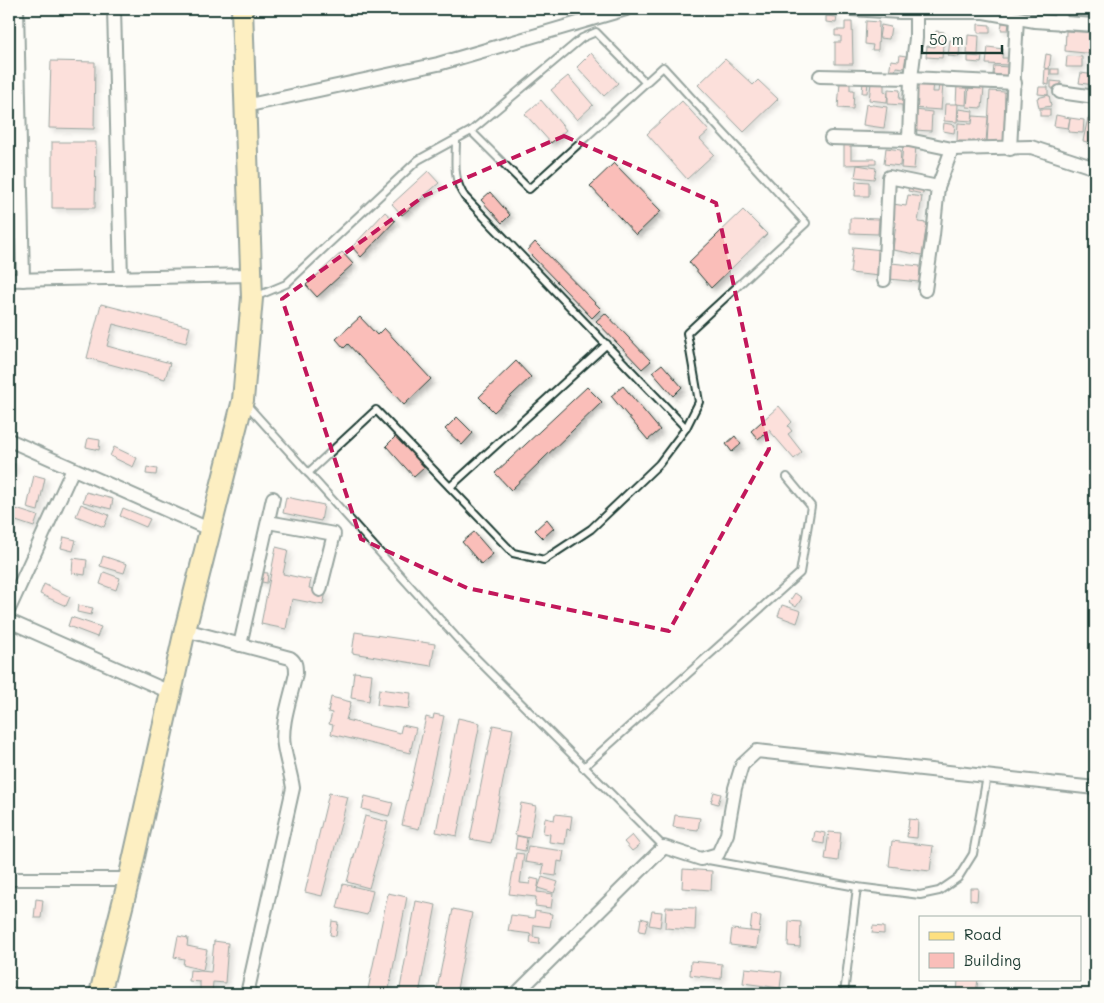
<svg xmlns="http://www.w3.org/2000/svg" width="1104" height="1003" viewBox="0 0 1104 1003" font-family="Mali,sans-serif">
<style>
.building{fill:#fabeb9;stroke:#1f3d34;filter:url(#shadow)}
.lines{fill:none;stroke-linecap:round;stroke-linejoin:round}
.lane-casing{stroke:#1f3d34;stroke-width:10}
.street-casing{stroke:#1f3d34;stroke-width:16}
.primary-casing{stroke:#1f3d34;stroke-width:24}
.lane{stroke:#fdfcf7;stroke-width:6}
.street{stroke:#fdfcf7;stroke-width:12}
.primary{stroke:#fde080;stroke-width:20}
.marked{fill:none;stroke:#c2185b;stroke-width:4;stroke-dasharray:10 6;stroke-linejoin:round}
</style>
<defs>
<filter id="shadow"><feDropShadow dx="3.5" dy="3.5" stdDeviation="2.5" flood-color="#0004"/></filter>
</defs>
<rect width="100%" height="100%" fill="#fdfcf7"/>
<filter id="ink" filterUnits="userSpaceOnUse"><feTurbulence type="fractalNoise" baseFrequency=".02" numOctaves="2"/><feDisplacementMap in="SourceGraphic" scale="10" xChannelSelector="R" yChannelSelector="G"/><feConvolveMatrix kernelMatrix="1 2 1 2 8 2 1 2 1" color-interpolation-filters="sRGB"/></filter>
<g filter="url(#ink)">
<!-- building -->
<g class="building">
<path d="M1068,9h20v1l-19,4z"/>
<path d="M826,16l11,1 -1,6 -10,-1z"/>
<path d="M866,21l13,1 -1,28h-6l1,-5 -8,-1z"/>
<path d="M845,22h7l1,42h-18v-22h6v-6h-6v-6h10z"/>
<path d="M1002,23h7l-1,7h-7z"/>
<path d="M978,24l12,1v8h-12z"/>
<path d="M881,25l10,2 -2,12 -10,-1z"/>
<path d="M936,31l8,1 -2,26 -16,-1 1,-11 8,1z"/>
<path d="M1066,31l29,2v21l-30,-3z"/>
<path d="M968,35l11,1 -1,19 -11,-1z"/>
<path d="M950,40l10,1 -1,16 -11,-1z"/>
<path d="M988,47l15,2 -1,9h8l-1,7 -23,-1z"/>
<path d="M591,53l27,30 -14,13 -27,-29z"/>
<path d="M1046,54l5,1 -2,14 -5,-1z"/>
<path d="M900,55l6,1 -2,12 -8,-1 -1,7 -6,-1 2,-13 8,1z"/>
<path d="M968,56l14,1 -1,6 -13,-1z"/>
<path d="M1067,56l15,1v10h-16z"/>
<path d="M725,59l28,26 5,-5 20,19 -34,33 -46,-47z"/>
<path d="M51,61l44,1 -1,67 -45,-1z"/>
<path d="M994,66l14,1 -1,9 -14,-2z"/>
<path d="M1045,69h5l-1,16 -5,-1z"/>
<rect x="1051" y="69" width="8" height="5"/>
<path d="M1081,73l14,2v10l-16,-2z"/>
<path d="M568,76l25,29 -16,15 -26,-30z"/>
<path d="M914,80l19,1 -1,11h6l1,-8h4l-2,26 -29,-2z"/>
<path d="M863,81l5,1 -1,11h-5z"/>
<path d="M1051,81l10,1 -1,7 -9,-1z"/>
<path d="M840,82l10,1v7h4l-1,19 -15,-1z"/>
<path d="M871,83l13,1v8l4,1 -1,9 -18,-2z"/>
<path d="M957,84l10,1 -1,20 -10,-1z"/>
<path d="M969,86l15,2 -2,20 -15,-1z"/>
<path d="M1039,87h9v8l-10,-1z"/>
<path d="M888,89l12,1 -1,9h7l-1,14h-3v-8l-14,-1z"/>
<path d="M990,91l15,1 -1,51h-17z"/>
<path d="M1049,95l2,11 -12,2 -2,-10z"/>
<path d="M541,100l25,30 -15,13 -26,-29z"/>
<path d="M682,101l27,30 -9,8 14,15 -27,25 -40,-45z"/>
<path d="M866,104l21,3 -3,21 -21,-3z"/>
<path d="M945,104h13l-1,18 -13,-1z"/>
<path d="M959,109l14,2 -1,10 -14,-1z"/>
<rect x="1040" y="109" width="10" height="7"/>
<path d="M915,110l17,2 -1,19 -17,-1z"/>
<path d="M1056,115l14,3 -2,10 -14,-2z"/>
<path d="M973,116l15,1 -2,25 -29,-1 1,-18 14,1z"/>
<path d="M1070,118l14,2 -1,13 -15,-1z"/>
<path d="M1088,118l7,2v24l-12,-3z"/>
<path d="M944,123l11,2 -1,8 -11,-2z"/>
<path d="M52,142h44l-1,66h-43z"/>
<path d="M844,145h7v14h25v5l-32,1z"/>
<path d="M903,145l13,1 -2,23 -13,-1z"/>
<path d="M886,148l15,2 -1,16 -16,-2z"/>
<path d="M614,163l47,48 -25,24 -46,-49z"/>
<path d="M857,165l19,3 -2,11 -19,-2z"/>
<path d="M428,171l11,12 -37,32 -10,-11z"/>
<path d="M856,181l13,1v14h-14z"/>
<path d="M909,186l15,3 -1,5 -15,-3z"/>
<path d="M490,192l20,23 -8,8 -21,-23z"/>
<path d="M908,195l14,2 -4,25 9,1 -5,32 -29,-5 3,-28 -5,-1 2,-17 13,2z"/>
<path d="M743,210l24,24 -56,54 -22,-26z"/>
<path d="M385,212l10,9 -34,36 -9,-10z"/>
<path d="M850,218l29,1 -1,15 -28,-1z"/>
<path d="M535,242l66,67 -9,9 -65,-67z"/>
<path d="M853,247l30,3 -3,26 -30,-3z"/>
<path d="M342,252l11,12 -36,33 -11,-12z"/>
<path d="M891,263l29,3 -1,16 -30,-3z"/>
<path d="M101,304l89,23 -4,16 -73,-19 -6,22 63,17 -5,16 -78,-21z"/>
<path d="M605,313l46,48 -9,8 -46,-48z"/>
<path d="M360,317l17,18 7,-7 47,51 -27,26 -56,-61 -4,4 -8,-9z"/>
<path d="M516,361l15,16 -37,35 -15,-15z"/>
<path d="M662,364l20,23 -9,9 -21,-24z"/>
<path d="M623,386l37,44 -12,10 -37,-44z"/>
<path d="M587,387l15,15 -91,88 -16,-17z"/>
<path d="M779,406l13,16 -4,4 4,5 -4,3 14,18 -8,7 -25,-29 -11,9 -7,-8z"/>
<path d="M457,417l16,16 -11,12 -17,-16z"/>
<path d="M397,435l28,32 -11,10 -28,-31z"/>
<path d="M735,436l6,8 -9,8 -6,-8z"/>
<path d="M88,438l12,2 -1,10 -13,-3z"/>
<path d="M114,447l23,11 -4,9 -23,-11z"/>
<path d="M9,462l6,2 -4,14 -2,-1z"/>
<path d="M147,467l10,2 -1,6 -10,-1z"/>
<path d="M34,475l11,3 -7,33 -11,-3z"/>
<path d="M86,492l27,7 -2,10 -28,-7z"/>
<path d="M286,497l38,8 -3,16 -38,-8z"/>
<path d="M81,504l28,11 -5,12 -28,-11z"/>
<path d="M13,508l25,8 -4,11 -24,-8z"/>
<path d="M123,508l27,11 -4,8 -26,-11z"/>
<path d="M547,519l7,9 -11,10 -8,-8z"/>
<path d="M474,532l19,22 -12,10 -19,-22z"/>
<path d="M64,537l12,3 -3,11 -12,-3z"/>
<path d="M276,547l12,3 -5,24 28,6 -2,8 17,4 -3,13 -31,-6 -6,30 -25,-5z"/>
<path d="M103,556l24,8 -3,9 -24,-7z"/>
<path d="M73,558l14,2 -2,15 -13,-2z"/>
<path d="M104,572l16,6 -4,12 -16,-6z"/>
<path d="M258,572l10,1 -1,10 -10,-2z"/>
<path d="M44,584l26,13 -4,9 -26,-12z"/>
<path d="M795,593l7,5 -6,9 -7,-5z"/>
<path d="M78,605l15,3 -2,7 -14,-3z"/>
<path d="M782,605l19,6 -4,12 -19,-7z"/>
<path d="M71,617l30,10 -4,10 -29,-11z"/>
<path d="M355,632l80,12 -4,22 -79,-13z"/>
<path d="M354,672l18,2 -3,27 -18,-3z"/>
<path d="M379,689l32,4 -2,16 -32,-4z"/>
<path d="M331,697l20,5 -5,18 54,13 2,-8 14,3 -6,25 -79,-19 2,-9 -4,-1 3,-11 -4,-1z"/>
<path d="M434,714l10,2 -25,113 -17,-4 24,-108 7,2z"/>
<path d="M458,718l22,5 -23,113 -21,-4z"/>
<path d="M493,725l20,4 -22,114 -21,-4z"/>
<path d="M714,792l7,2 -3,10 -7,-2z"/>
<path d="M329,793l19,4 -26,99 -17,-4z"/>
<path d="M365,796l28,7 -4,13 -27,-7z"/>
<path d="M521,803l15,3 -6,32 -15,-3z"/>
<path d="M555,814l17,2 -2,14 -3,-1 -2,15 -16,-2 1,-8 -7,-1 2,-15 9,2z"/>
<path d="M675,815l25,3 -2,12 -25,-3z"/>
<path d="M365,816l23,6 -19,66 -22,-6z"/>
<path d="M909,819l9,1 -1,18 -10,-1z"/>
<path d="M815,831l10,2 -1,11 -11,-2z"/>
<path d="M829,832l12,1 -3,28 -13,-2z"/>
<path d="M632,835l8,10 -8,6 -8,-9z"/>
<path d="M517,836l10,2 -2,13 -10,-2z"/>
<path d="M892,841l41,5 -3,25 -41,-5z"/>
<path d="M528,846l36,5 -2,11 -4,-1 -2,15 -14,-2 2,-9 -19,-3z"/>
<path d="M516,853l8,1 -4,29 10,1 1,-6 8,2 -2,12 16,2 -2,14 -16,-2 1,-9 -27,-3z"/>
<path d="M683,869l29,2 -1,19 -29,-2z"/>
<path d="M542,877l16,5 -4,11 -16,-5z"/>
<path d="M343,884l30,7 -6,24 -30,-7z"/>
<path d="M970,888h8l-1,13 -7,-1z"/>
<path d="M388,893l19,4 -19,97h-21z"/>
<path d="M36,899l7,1 -2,18h-7z"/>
<path d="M416,901l20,4 -17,89h-20z"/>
<path d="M666,907l30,1 -1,22 -30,-2z"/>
<path d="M453,909l19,4 -16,81h-20z"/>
<path d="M535,911l17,3 -2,13 -16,-2 -1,12 7,1 -1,6 -9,-1 1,-9 -23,-3 3,-16 23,3z"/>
<path d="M652,911l10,1 -2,15 -11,-2z"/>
<path d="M752,915l9,1 -2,16 -9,-1z"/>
<path d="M641,918l7,2 -3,12 -6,-1z"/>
<path d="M332,921l6,1 -2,14 -6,-1z"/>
<path d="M789,921l12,1 -1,25 -12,-1z"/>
<path d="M873,926l11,1v7l-12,-1z"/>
<path d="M732,929l27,3 -2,16 -27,-3z"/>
<path d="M178,936l10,2 -1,8 20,4 -4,20 -20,-5 1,-6 -10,-2z"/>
<path d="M214,941l14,2 -3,40 -12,-1 -1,10 -12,-1v-9l-11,-1 1,-11 21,2z"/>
<path d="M691,961l31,3 -1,15 -31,-4z"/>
<path d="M745,968l37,4 -2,16 -37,-5z"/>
<path d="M958,979h20l-2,15h-19z"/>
<path d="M9,987l26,2v5h-26z"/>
</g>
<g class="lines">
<defs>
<g id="lane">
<path d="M456,139c0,21 -4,40 9,58l221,231"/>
<path d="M255,297l31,-13 132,-124 53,-29 111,-93 14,-6 50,51"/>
<path d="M247,405l217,241 200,201"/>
<path d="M308,473l68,-63 137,143 31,7 47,-31 68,-65 27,-36 13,-26 -12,-69 119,-110 -143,-156 -134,122 -58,-58"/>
<path d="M450,487l157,-143"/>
<path d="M583,768l217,-195 11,-67 -24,-29"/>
<path d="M708,860l149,27"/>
<path d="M844,994l13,-107 63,8 19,-4 19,-13 15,-24 14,-78"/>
</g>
<g id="street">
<path d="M17,9l6,271"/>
<path d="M114,9l7,269"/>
<path d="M851,9l49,3h84l51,9 60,4"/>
<path d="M1059,9l3,15"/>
<path d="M820,76l91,2 104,5"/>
<path d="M1060,92l35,5"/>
<path d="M245,106l193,-42 188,-55"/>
<path d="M831,138l78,2 43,9 79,-2 64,21"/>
<path d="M909,140l2,-62 5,-40v-27"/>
<path d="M1010,149l7,-131"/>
<path d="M9,280l243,-5"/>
<path d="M884,280l5,-103 49,10"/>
<path d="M925,290l8,-55 5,-48 14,-38"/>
<path d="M9,440l202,90"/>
<path d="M268,522l66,12 -14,56"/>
<path d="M9,609l64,-140"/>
<path d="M9,621l163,72"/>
<path d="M185,630l105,28c6,4 6,8 6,15 -4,21 -16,52 -12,73 2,14 7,28 9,42l-46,206"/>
<path d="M240,645l33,-147"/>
<path d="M9,879h120"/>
<path d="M516,994l148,-147 37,12 17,-5 9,-20 8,-46 7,-23 15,-14 338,37"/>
</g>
<path id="primary" d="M100,994l29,-115 56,-249 58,-230 9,-102 -10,-289"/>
</defs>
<!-- lane casing -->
<use href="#lane" class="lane-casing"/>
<!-- street casing -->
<use href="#street" class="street-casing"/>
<!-- primary casing -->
<use href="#primary" class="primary-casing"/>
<!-- lane -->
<use href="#lane" class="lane"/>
<!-- street -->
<use href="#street" class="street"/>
<!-- primary -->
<use href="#primary" class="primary"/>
</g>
</g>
<!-- marked area -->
<path d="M0 0H1104V1003H0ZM564,136l152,67 53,246 -100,182 -202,-43 -106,-49 -79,-240 142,-103z" fill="#fdfcf7" fill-opacity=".55" fill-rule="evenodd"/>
<path class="marked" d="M564,136l152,67 53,246 -100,182 -202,-43 -106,-49 -79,-240 142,-103z"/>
<!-- margin -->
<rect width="1104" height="1003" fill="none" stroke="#fdfcf7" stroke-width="30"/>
<rect x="15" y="15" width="1074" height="973" fill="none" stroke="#1f3d34" stroke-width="2" filter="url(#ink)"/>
<!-- legend -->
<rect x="919" y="916" width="162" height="65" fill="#fdfcf7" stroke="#a4b0a9"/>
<rect x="929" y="932" width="25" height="8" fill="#fde080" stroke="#a4b0a9"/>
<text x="964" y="940" font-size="15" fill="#1f3d34">Road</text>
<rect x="929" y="953" width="25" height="15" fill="#fabeb9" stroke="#a4b0a9"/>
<text x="964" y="966" font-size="15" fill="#1f3d34">Building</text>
<!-- scale -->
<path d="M922 45v8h80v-8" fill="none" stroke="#1f3d34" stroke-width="2.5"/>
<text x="929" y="45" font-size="15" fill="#1f3d34" stroke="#fdfcf7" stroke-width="4" paint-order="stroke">50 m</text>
</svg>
